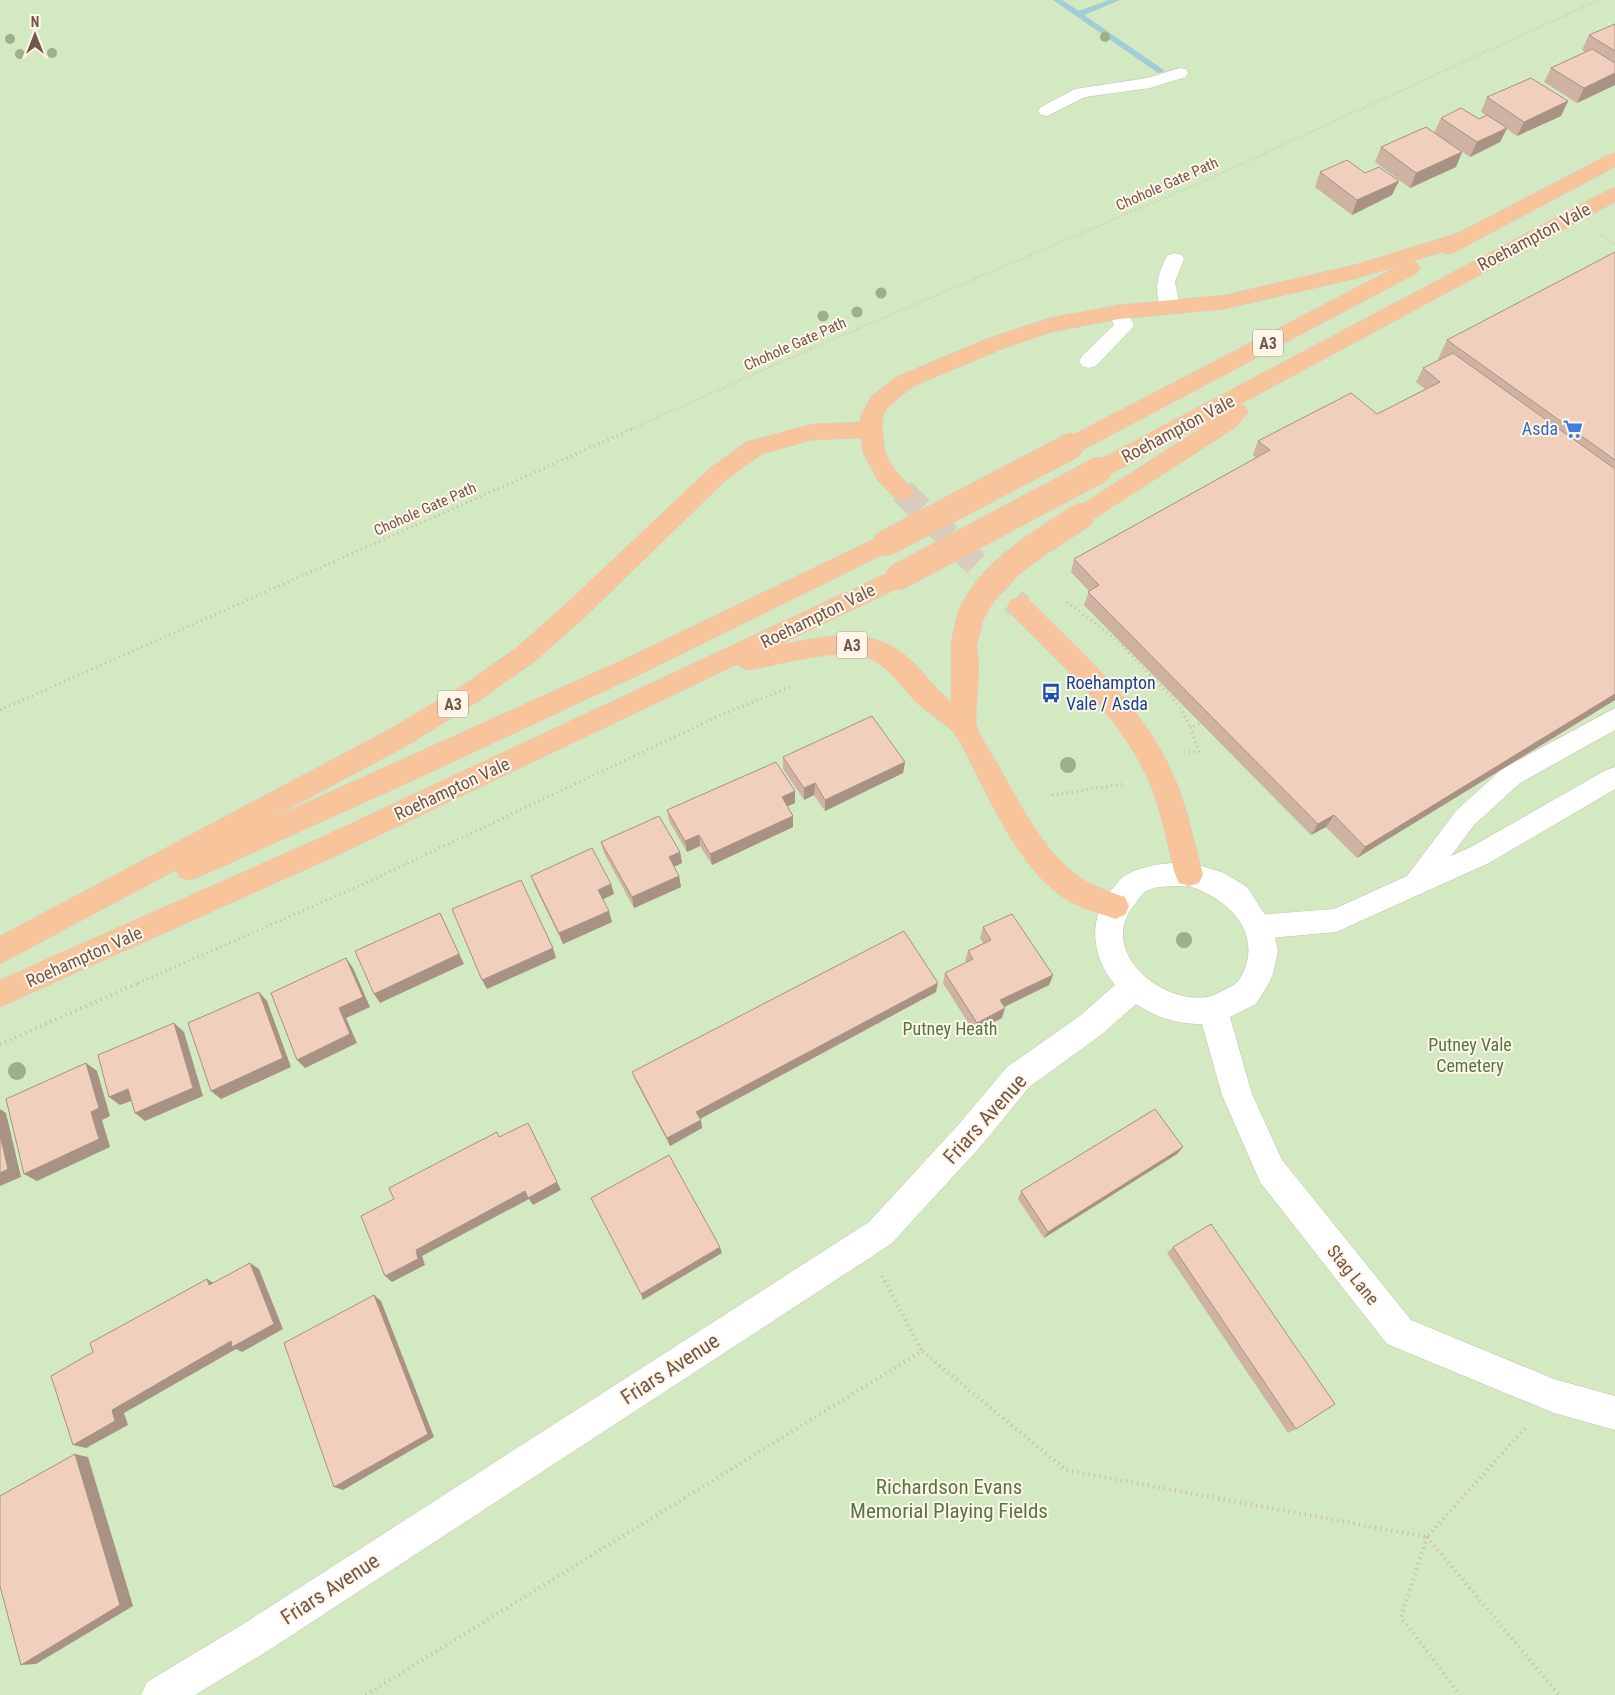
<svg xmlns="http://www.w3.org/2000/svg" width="1615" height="1695" viewBox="0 0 1615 1695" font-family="'Roboto Condensed',sans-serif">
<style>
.green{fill:#d2e9c2}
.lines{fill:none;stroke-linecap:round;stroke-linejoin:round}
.stream{fill:#9fced6;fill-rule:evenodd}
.trunk-tunnel{stroke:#daccbd;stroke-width:26;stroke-dasharray:26 13;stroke-linecap:butt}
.service-casing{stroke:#cfbcad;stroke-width:1}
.minor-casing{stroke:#cfbcad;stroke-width:1}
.trunk-casing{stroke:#d8d0cc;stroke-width:1}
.path-far2{stroke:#d5b49f;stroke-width:2.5;stroke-dasharray:0.5 2.5;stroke-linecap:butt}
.path-far1{stroke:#d5b49f;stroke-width:3;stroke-dasharray:1 4;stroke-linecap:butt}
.path{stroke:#d5b49f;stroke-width:4;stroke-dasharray:1 4.5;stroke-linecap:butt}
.service{fill:#fff;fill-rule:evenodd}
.minor{fill:#fff;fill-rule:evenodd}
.trunk{fill:#f7c49c;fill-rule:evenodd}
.trunk-bridge-casing{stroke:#d8d0cc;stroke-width:27;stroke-linecap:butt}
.trunk-bridge{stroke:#f7c49c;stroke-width:26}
.tree{fill:#9faf8a}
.wall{fill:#ceb3a2}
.shaded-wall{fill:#a89284}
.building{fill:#f0d0bc;stroke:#a89284}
.labels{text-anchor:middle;stroke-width:4;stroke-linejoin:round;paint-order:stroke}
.far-street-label{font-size:15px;fill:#73584a;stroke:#fff6e9}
.shield{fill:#fff6e9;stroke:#9d877a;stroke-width:1}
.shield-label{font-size:16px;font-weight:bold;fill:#73584a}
.street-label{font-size:18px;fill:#73584a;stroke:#fff6e9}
.shop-label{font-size:18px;fill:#366cbe;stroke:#fff6e9;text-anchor:end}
.transit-label{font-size:18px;fill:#164399;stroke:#fff6e9;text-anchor:start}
.park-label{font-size:18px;fill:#537842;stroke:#fff6e9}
.near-street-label{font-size:21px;fill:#73584a;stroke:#fff6e9}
.near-park-label{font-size:21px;fill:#537842;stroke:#fff6e9}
</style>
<rect width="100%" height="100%" fill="#fcf2e3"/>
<!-- green -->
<rect class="green" x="0" y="0" width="1615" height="1695"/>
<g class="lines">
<!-- stream -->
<path class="stream" d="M1053,0h9l17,11 30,-11h11l-36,15 81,56 -7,2z"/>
<!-- trunk-tunnel -->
<path class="trunk-tunnel" d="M902,491l118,116"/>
<defs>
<g id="service">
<path d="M1180,68l6,1 2,4 -2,4 -36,11 -65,9 -38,19 -6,-1 -3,-4 3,-4 34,-18 72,-11z"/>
<path d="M1175,253l7,2 2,4 -9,23 5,24 -3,5 -7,1 -7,-1c-11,-18 -5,-40 5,-56z"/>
<path d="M1119,306l7,1 8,19 -38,40 -7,2 -7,-2 -3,-5 3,-5 32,-31 -5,-13 3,-5z"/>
<path d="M1615,708v22l-95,53 -46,42 -23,31 20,-9 135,-77 9,-3v22l-126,74 -144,65 -9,4 -77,7 -9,-4 -4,-8 4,-8 9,-4 75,-6 73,-33 49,-65 46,-42z"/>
</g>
<path id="minor" d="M1189,862l35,11 23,14 26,40 5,24 -5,23 -4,9 -13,21 -26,13 22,77 30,66 129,160 143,59 61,17v34l-61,-17 -167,-69 -127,-162 -38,-87 -20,-71c-24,0 -46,-6 -66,-20l-35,31 -72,52 -48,59 -90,98 -625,408 -71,43h-54l6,-13 93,-56 629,-404 90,-98 48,-57 74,-52 34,-30c-24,-29 -28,-67 -2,-97 4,-4 8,-11 13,-13 20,-11 41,-12 63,-13zM1189,886c33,11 67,37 58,76 -2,8 -7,20 -15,24 -7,3 -14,8 -21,10 -48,12 -116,-46 -76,-92 3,-4 6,-9 10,-12 12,-8 30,-5 44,-6z"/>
<g id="trunk">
<path d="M1615,153v14l-160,85 -7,2 -6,-2 -31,10 6,1 3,5 -3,5 -338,179 -8,2 -8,-2 -3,-6 3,-6 335,-174 -40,12 -133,31 -106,10 -67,13 -50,17 -90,38 -25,21 -4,7 -1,14 3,24 9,16 20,22 -4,6 -8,3 -8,-3 -16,-16 -15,-28 -2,-15 -49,2 -50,14 -36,26 -141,137 -51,45 -54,38 -72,45 -138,74 357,-161 251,-121 8,-3 8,3 4,6 -4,6 -249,123 -242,113 -204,92 -10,3 -10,-3 -3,-7 -176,94v-28l390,-207 72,-43 54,-38 51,-45 143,-135 36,-26 66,-18 48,-2 1,-7 10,-18 25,-20 90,-38 63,-21 70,-13 106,-10 129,-30 104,-32 150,-78z"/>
<path d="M1615,188v14l-376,203 6,1 3,6 -12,15 -147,95 -8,3 -8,-3 -4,-6 4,-6 148,-95 -114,61 -8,2 -8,-2 -4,-6 4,-6 517,-274z"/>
<path d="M898,568l9,2 3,7 -3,7 -128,61c43,-8 88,-20 126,10 17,14 29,33 46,47v-59l4,-7 9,-3 9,3c11,21 2,63 3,87 1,10 16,31 21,40 22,40 51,98 92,120 11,6 24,10 36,14l4,9 -4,9 -10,4c-15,-6 -33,-10 -46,-18 -42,-25 -68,-79 -90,-121 -7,-14 -16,-35 -25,-47 -12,-13 -29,-21 -41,-34 -15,-18 -31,-40 -55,-44 -27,-5 -81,10 -109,15l-9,-3 -2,-3 -396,189 -342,154v-27l322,-143z"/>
<path d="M1020,597l9,3c52,52 112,104 143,172 15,33 21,67 31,102l-4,9 -10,3 -10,-3 -4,-9c-9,-33 -14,-68 -29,-99 -30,-63 -87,-112 -135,-161l-3,-7 3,-7z"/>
</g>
</defs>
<!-- service casing -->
<use href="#service" class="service-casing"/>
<!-- minor casing -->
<use href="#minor" class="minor-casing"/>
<!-- trunk casing -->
<use href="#trunk" class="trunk-casing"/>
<!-- path-far2 -->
<g class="path-far2">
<path d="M1601,235l14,10"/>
<path d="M629,430l193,-86 382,-163 395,-181"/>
</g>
<!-- path-far1 -->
<g class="path-far1">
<path d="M1067,602l50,38 62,65 11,22"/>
<path d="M0,710l632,-281"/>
<path d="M1189,752h10l-9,-25 12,-4"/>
<path d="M1052,795l70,-11"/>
<path d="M138,983l232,-102 351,-166 69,-28"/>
</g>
<!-- path -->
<g class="path">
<path d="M0,1044l141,-62"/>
<path d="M882,1276l40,75"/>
<path d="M1427,1537l132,158"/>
<path d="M1427,1537l-26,80 59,78"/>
<path d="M366,1695l556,-344 144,119 361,67 100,-111"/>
</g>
<!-- service -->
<use href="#service" class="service"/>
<!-- minor -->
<use href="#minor" class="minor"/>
<!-- trunk -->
<use href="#trunk" class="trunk"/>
<defs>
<g id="trunk-bridge">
<path d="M886,543l185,-97"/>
<path d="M898,577l201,-107"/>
<path d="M964,643c3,-10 4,-21 8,-30 21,-45 70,-71 109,-97"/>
</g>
</defs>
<!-- trunk-bridge casing -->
<use href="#trunk-bridge" class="trunk-bridge-casing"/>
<!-- trunk-bridge -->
<use href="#trunk-bridge" class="trunk-bridge"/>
</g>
<!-- trees -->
<g class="tree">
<circle cx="1105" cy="37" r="5"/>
<circle cx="10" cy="39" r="5"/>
<circle cx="52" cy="53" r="5"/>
<circle cx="20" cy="54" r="5"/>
<circle cx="881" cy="293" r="5.5"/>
<circle cx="857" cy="312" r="5.5"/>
<circle cx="823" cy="316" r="5.5"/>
<circle cx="1068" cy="765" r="8"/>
<circle cx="1184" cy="940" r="8"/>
<circle cx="17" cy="1071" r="9"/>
</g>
<!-- wall -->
<g class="wall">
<path d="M1615,24v61l-38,18 -33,-21 7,-14 34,-16 -3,-2 7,-15z"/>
<path d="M1487,97l81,4 -7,15 -44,20 -10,-7 -7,13 -30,15 -36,-24 7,-15 38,1 7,-4 -5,-3z"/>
<path d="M1381,147l81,5 -6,15 -46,21 -35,-26z"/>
<path d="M1320,172l45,1 27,22 -40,20 -37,-28z"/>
<path d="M1615,252v448l-258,158 -31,-31 -15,8 -227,-230 5,-14 -18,-19 3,-13 182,-101 -3,-3 5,-14 119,-27 48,-25 -9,-7 7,-14 14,-7 10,-21z"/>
<path d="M783,757l122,5 -2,11 -78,38 -11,-16 -10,5 -21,-31z"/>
<path d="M795,803l-8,3 6,10v11l-81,38 -12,-19 -13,6 -18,-31 -2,-11z"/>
<path d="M601,842l79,10 2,11 -8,4 5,9 2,11 -47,21 -30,-55z"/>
<path d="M531,876l80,8 3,10 -11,5 9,23 -49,22 -28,-57z"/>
<path d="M983,927l70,48 -4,10 -45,21 -2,12 -28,14 -31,-49 2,-10 22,-10 -2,-2 3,-10 15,-8 -3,-5z"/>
<path d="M936,992l-236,127 2,9 -32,18 -35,-66 -3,-8z"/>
<path d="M1183,1147l-6,7 -133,84 -26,-39 3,-8z"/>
<path d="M1173,1247l123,182 -8,4 -121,-180z"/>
</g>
<!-- shaded-wall -->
<g class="shaded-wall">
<path d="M1615,73v12l-38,18 7,-15z"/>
<path d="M1568,101l-7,15 -44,20 7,-14z"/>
<path d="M1507,128l-7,14 -30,15 7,-15z"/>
<path d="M1462,152l-6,15 -46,21 6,-15z"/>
<path d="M1399,181l-7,14 -40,20 5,-15z"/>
<path d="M1615,694v6l-258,158 8,-11z"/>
<path d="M905,762l-2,11 -78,38v-11z"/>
<path d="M815,783l-1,12 -10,5v-12z"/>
<path d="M795,791v12l-13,6v-12z"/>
<path d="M1334,815l-8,12 -15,8 7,-11z"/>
<path d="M793,816v11l-81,38 -2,-11z"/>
<path d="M699,835l1,11 -13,6 -2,-11z"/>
<path d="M680,852l2,11 -11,5 -2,-11z"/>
<path d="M679,876l2,11 -47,21 -2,-11z"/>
<path d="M611,884l3,10 -13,6 -3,-10z"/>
<path d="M609,911l3,11 -49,22 -4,-11z"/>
<path d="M440,913l24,51 -84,39 -6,-9z"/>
<path d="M553,948l3,10 -69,31 -5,-9z"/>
<path d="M346,958l7,10 17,39 -24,11 11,25 -52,25 -8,-8 42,-52z"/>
<path d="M1053,975l-4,10 -51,25 2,-10z"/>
<path d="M938,983l-2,9 -238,128 -2,-8z"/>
<path d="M259,992l8,9 24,66 -70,32 -10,-8z"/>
<path d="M1005,1008l-3,10 -28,14 3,-9z"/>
<path d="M174,1023l10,9 19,64 -58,25 -10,-8z"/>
<path d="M86,1063l11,8 13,45 -8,4 8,27 -73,34 -13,-7 67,-62z"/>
<path d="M128,1089l11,9 -19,7 -11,-8z"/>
<path d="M0,1109l6,4 15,64 -21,9z"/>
<path d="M701,1120l1,8 -32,18 -3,-8z"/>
<path d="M528,1123l33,67 -28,15 -4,-6 -107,57 3,9 -33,17 -7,-6 31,-26 109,-59z"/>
<path d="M1183,1147l-6,7 -133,84 4,-6z"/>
<path d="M720,1247l2,6 -79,47 -2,-6z"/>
<path d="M250,1263l9,6 24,60 -41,23 -6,-3 -112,64 4,12 -42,23 -13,-3 39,-35z"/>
<path d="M207,1279l10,6h-8z"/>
<path d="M374,1295l7,6 53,136 -91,53 -9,-3z"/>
<path d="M75,1454l13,3 45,149 -97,58 -15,1z"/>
</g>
<!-- building -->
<g class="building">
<path d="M1615,24v27l-26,-16z"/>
<path d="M1592,49l23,14v10l-31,15 -33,-20z"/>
<path d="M1531,78l37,23 -44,21 -37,-25z"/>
<path d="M1461,108l18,11 8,-4 20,13 -30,14 -36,-24z"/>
<path d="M1426,127l36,25 -46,21 -35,-26z"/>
<path d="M1347,160l18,13 14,-6 20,14 -42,19 -37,-28z"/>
<path d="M1615,252v208l-168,-120z"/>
<path d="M1453,353l162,116v225l-250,153 -31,-32 -16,9 -230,-232 11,-7 -25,-26 196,-109 -12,-9 93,-48 26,21 63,-32 -17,-14z"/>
<path d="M872,716l33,46 -80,38 -10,-17 -11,5 -21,-31z"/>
<path d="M776,762l19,29 -13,6 11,19 -83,38 -11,-19 -14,6 -18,-31z"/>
<path d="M659,816l21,36 -11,5 10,19 -47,21 -31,-55z"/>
<path d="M592,848l19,36 -13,6 11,21 -50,22 -28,-57z"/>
<path d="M521,880l32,68 -71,32 -30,-71z"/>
<path d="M440,913l19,41 -85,40 -19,-43z"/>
<path d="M1012,914l41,61 -53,25 5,8 -28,15 -32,-50 28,-14 -5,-8 23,-11 -8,-13z"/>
<path d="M904,931l34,52 -242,129 5,8 -34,18 -35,-66z"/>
<path d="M346,958l17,39 -24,11 11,26 -53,26 -26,-67z"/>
<path d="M259,992l24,66 -72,33 -23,-68z"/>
<path d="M174,1023l19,65 -58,25 -7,-24 -19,8 -11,-42z"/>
<path d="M86,1063l13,45 -8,4 8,27 -75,35 -18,-75z"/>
<path d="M1155,1109l28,38 -135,85 -27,-41z"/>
<path d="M528,1123l29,59 -29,16 -3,-7 -109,59 2,9 -33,17 -24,-60 33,-17 -5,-11 108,-56 2,5z"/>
<path d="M0,1135l8,34 -8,4z"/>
<path d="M669,1155l51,92 -79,47 -50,-96z"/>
<path d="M1211,1224l124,180 -39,25 -123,-182z"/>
<path d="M250,1263l24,61 -42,23 -1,-6 -119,69 3,11 -42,24 -22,-69 42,-24 -3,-9 117,-64 2,6z"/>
<path d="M374,1295l54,139 -94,53 -50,-144z"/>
<path d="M75,1454l45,151 -99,60 -21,-79v-90z"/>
</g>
<!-- icons -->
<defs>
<symbol id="supermarket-bare" viewBox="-9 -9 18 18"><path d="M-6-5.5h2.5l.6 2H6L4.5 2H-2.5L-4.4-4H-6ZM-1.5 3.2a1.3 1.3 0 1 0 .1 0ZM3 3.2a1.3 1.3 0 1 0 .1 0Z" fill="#3f7fe0" stroke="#fff6e9" stroke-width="2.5" paint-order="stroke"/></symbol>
<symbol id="bus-bare" viewBox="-9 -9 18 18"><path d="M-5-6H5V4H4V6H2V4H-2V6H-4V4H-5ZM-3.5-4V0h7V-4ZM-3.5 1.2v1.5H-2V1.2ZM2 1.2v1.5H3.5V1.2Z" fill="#1a4fb4" stroke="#fff6e9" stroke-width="2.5" paint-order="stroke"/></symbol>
</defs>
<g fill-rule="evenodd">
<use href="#supermarket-bare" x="1559" y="415" width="28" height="28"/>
<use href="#bus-bare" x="1037" y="679" width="28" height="28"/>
</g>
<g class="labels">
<!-- far-street labels -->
<g class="far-street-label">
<text transform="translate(1167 184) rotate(-24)" y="5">Chohole Gate Path</text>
<text transform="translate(795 344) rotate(-24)" y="5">Chohole Gate Path</text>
<text transform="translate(425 509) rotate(-24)" y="5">Chohole Gate Path</text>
</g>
<!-- shield labels -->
<g class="shield">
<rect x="1253" y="329.5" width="30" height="27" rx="4"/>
<rect x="837" y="631.5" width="30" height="27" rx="4"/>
<rect x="438" y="690.5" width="30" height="27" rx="4"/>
</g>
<g class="shield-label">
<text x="1268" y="349">A3</text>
<text x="852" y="651">A3</text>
<text x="453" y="710">A3</text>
</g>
<!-- street labels -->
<g class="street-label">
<text transform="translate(1534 237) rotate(-28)" y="6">Roehampton Vale</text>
<text transform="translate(1178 429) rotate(-28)" y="6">Roehampton Vale</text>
<text transform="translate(818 616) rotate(-26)" y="6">Roehampton Vale</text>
<text transform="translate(452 789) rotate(-25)" y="6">Roehampton Vale</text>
<text transform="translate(84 957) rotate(-24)" y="6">Roehampton Vale</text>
<text transform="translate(1353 1275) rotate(51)" y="6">Stag Lane</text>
</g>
<!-- shop labels -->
<g class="shop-label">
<text x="1558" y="435">Asda</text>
</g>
<!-- transit labels -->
<g class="transit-label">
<text x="1066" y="689">Roehampton<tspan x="1066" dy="21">Vale / Asda</tspan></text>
</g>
<!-- park labels -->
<g class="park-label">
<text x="950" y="1035">Putney Heath</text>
<text x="1470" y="1051">Putney Vale<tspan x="1470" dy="21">Cemetery</tspan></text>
</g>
<!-- near-street labels -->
<g class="near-street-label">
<text transform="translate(985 1119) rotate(-48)" y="7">Friars Avenue</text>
<text transform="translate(670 1369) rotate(-33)" y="7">Friars Avenue</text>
<text transform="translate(330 1589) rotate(-33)" y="7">Friars Avenue</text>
</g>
<!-- near-park labels -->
<g class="near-park-label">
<text x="949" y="1494">Richardson Evans<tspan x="949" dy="24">Memorial Playing Fields</tspan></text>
</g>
</g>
<!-- north arrow -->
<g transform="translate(35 35)" stroke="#fff6e9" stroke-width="4" paint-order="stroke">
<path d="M0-4L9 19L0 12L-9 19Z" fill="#73584a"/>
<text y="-8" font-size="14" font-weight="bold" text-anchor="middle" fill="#73584a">N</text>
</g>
</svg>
